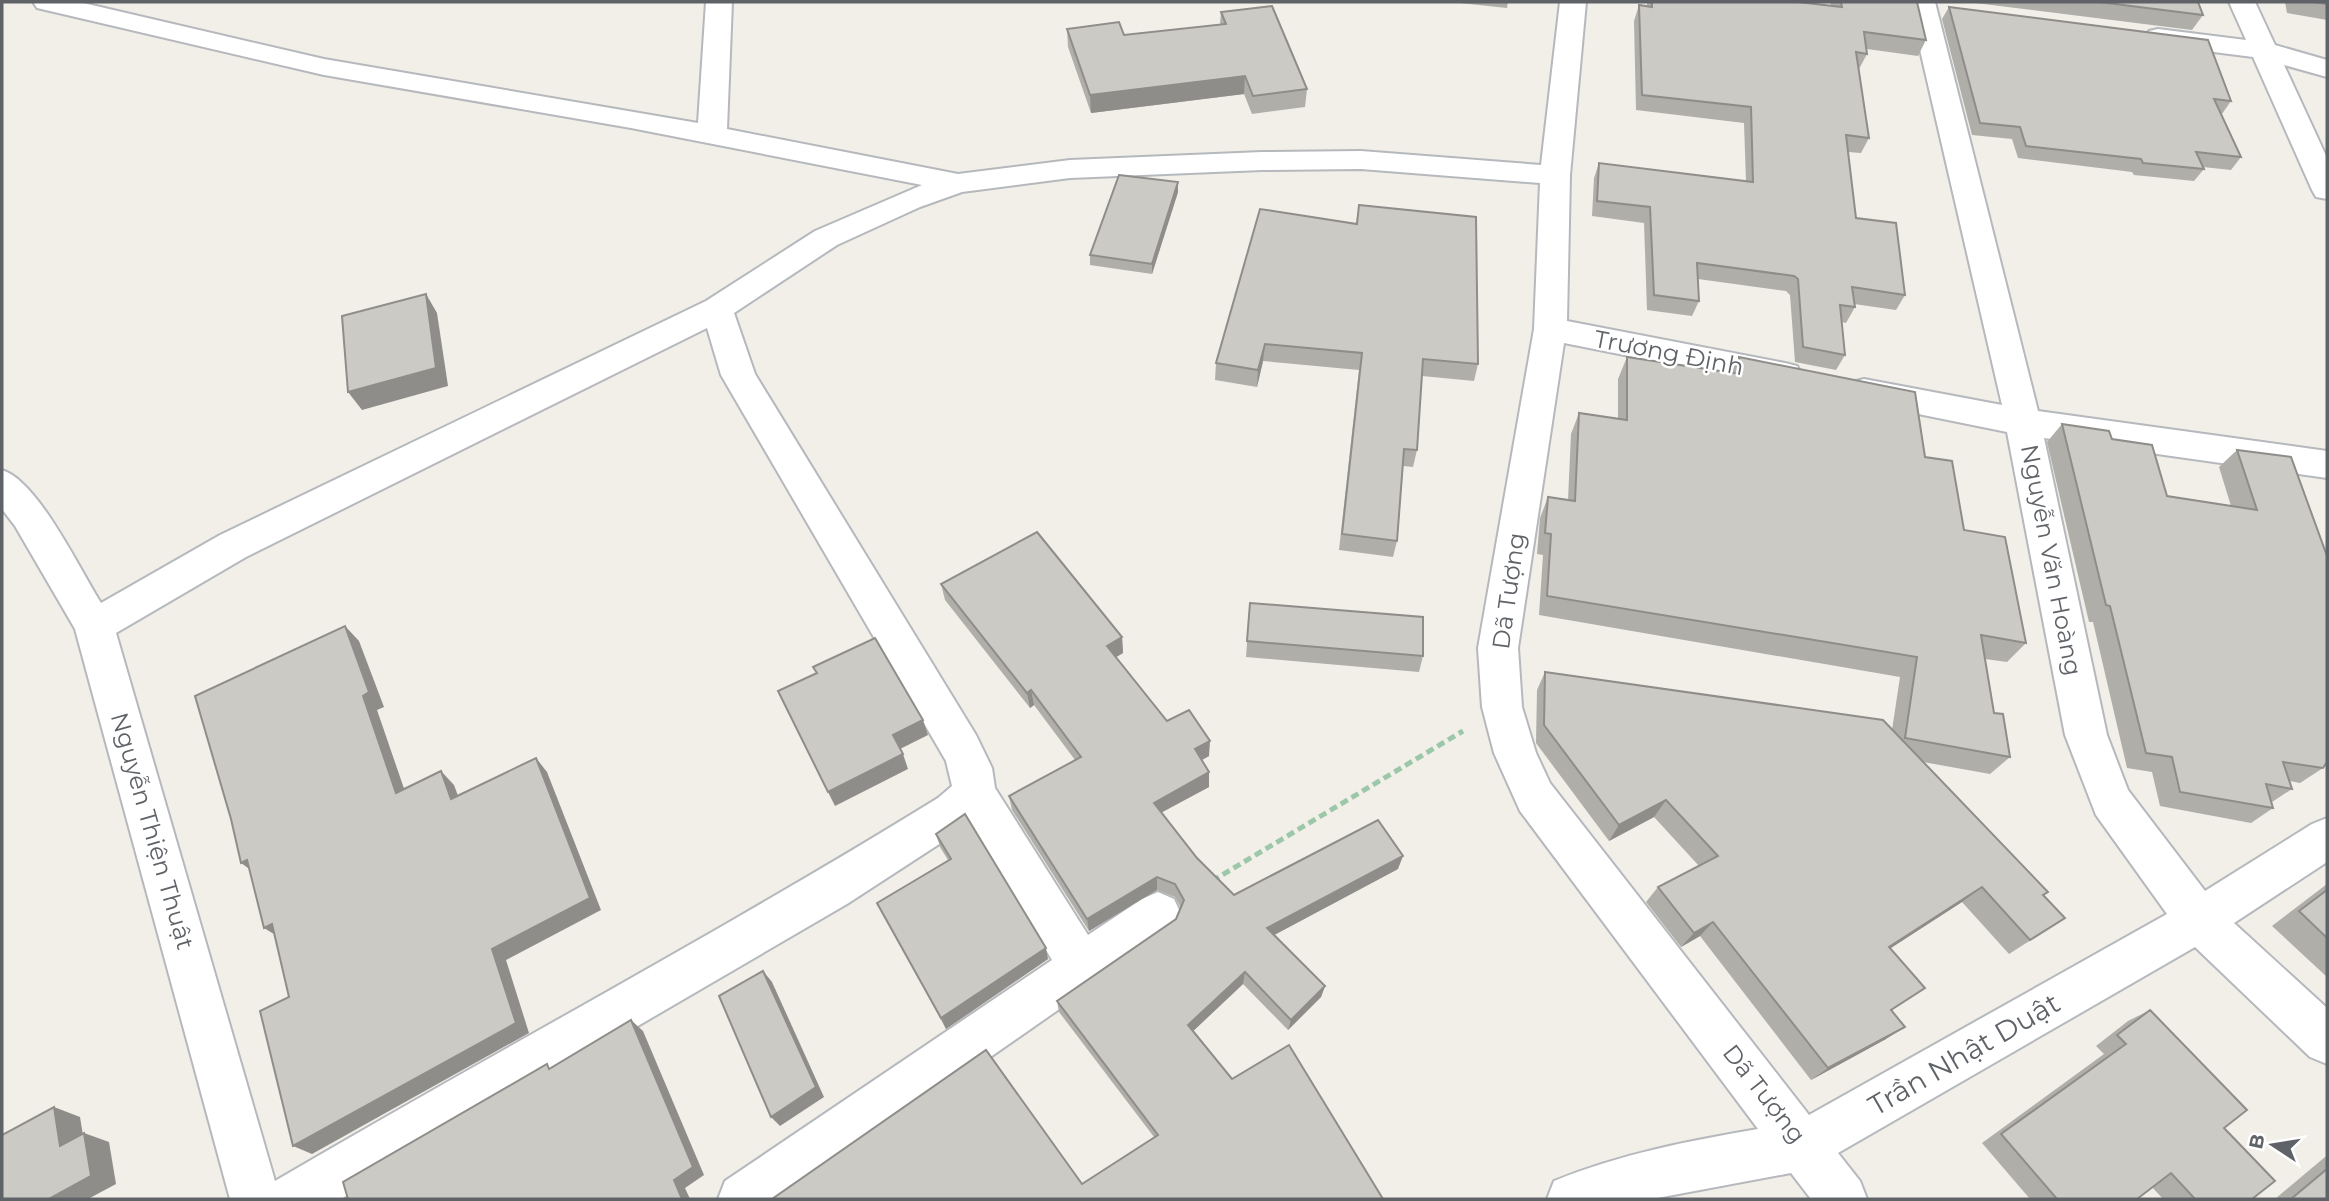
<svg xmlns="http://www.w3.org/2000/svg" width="2329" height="1201" viewBox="0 0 2329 1201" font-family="Montserrat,sans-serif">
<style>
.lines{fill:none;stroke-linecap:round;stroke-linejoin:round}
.minor-casing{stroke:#b5b8bc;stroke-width:4}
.path{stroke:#9cc7a9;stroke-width:5;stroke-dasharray:8 4.5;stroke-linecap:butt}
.minor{fill:#fff;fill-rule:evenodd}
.wall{fill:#afaea9}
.shaded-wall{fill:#8f8d8a}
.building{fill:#cccac5;stroke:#8f8d8a;stroke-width:2}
.labels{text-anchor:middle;stroke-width:5;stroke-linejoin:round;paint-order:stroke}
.street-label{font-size:24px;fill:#5f6368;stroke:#fff}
.near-street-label{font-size:28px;fill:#5f6368;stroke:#fff}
</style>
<rect width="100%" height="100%" fill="#f1efe8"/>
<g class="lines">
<defs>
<g id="minor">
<path d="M33,2h46l245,57 374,64 8,-121h26l-5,127 231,45 112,-14 192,-8 99,-1 180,14 19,-163h26l-16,173 -3,146 218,42 12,3 5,9 -5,9 -12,3 -221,-44 -46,305 4,59 14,46 14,30 259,332 358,-201 -71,-99 -31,-80 -58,-303 -143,-29 -12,-3 -5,-9 5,-9 12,-3 138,26 -93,-403h26l103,409 289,40v27l-283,-40 63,297 21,55 77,101 107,-67 15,-6v44l-93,61 93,85v56l-17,-7 -115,-110 -357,206 22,28 7,18h-56l-20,-26 -139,26h-105l7,-18c66,-27 134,-40 204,-52l-238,-318 -26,-58 -12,-46 -4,-59 56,-319 6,-146 -179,-14 -99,1 -192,8 -108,14 -42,15 -83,38 -103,68 21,61 221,361 16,33 3,20 93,147 54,-36 16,-7 16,7 7,15 -7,15 -387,270h-69l7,-18 327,-221 -82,-136 -123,80 -506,295h-111l-155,-570 -60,-103 -13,-17v-39c36,11 78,100 99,133l119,-68 486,-234 109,-70 107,-46 -291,-57 -307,-53 -287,-67zM707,328l14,47 225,386 6,25 -14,12c-217,134 -443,254 -663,383l-159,-548 130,-76z"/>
<path d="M2229,2h26l20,43 52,15v17l-43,-12 43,93v41l-11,-2 -4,-7 -59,-133 -95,-12 -9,-2 -4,-6 4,-6 9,-2 88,11z"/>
</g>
</defs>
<!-- minor casing -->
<use href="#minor" class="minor-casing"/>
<!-- path -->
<path class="path" d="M1212,881l251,-150"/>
<!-- minor -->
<use href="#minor" class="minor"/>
</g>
<!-- wall -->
<g class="wall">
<path d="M1450,2h58l-1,6z"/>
<path d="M1647,2h151l33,4 -1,-4h87l9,38 -8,16 -51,-7v5l-8,15 10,69 -8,15 -13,-1 8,66 49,77 -9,15 -42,-6 1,3 -9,16 -4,-1 3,33 -9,15 -41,-8 -5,-67 -4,-4 -88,-12 1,22 -7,15 -45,-6 -3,-87 -52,-7 2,-38 5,-15 147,18 -2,-58 -108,-13 -2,-89 5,-16 8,1z"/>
<path d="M1967,2h231l5,13 -11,15z"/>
<path d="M2285,2h42v18l-40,-7z"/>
<path d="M1949,7l282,94 -9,13h-1l20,43 -10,13 -28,-3 1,2 -10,12 -60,-6 -2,-3 -114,-14 -6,-19 -40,-4 -30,-116z"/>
<path d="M1221,12l86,77 -2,18 -53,7 -8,-20 -153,19 -23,-66 -1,-18 57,6 96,-10z"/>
<path d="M1178,192l-26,82 -62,-9v-10z"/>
<path d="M1359,205l119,159 -4,17 -52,-5 -5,74 -4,17 -10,-1 -6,75 -4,16 -54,-7 20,-180 -96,-9 -6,26 -42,-7 1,-17 140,-140z"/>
<path d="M1627,357l104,15 8,-15 186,100 39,73 62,113 -19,19 -22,-3 9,54 16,44 -20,17 -67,-12 142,156 -56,36 -47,-52 -72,46 1,63 -5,28 -75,41 -111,-144 -19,11 -35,-45 12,-15 41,-21 -45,-49 -45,24 -73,-98 1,-53 8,-18 347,58 8,-53 -361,-62 4,-60 -6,-1 3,-36 8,-21 20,3 3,-66 8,-21 39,6v-40z"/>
<path d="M2062,424l50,15 55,57 64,10 -12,-39 18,-17 54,7 32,311 -23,15 -10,-2 2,8 -20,13 1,6 -22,15 -91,-17 -8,-34 -25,-4 -34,-146h-4l-42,-180z"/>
<path d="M941,584l181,53 1,16 -7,4 51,64 42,35 -7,4 7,12v15l-47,25 35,46 37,37 164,-26 -124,66 51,51 -4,11 -33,33 -45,-46 -50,47 39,48 151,120 -301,-15 72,-47 -95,-125 -2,-11 119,-82 5,-11 -6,-11 -18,-7 -68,41 -77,-121 -3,-14 66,-36 -41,-55 -4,3 -85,-108z"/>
<path d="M1250,603l173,53 -4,16 -173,-15z"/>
<path d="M936,834l112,125 -102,70 -69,-126 71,-43 -8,-13z"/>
<path d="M2327,884v93l-55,-51z"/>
<path d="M2150,1010l74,118 28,71h-89l-11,-12 -15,12h-107l-48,-56 122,-89 -8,-8 32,-25z"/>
<path d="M2325,1157h2v42h-52z"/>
</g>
<!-- shaded-wall -->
<g class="shaded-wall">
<path d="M1245,76l-1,18 -153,19 -1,-18z"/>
<path d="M1178,182v10l-26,82v-10z"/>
<path d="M426,294l11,19 11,73 -86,24 -14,-18z"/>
<path d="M1265,344l-2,17 -6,26 1,-17z"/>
<path d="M345,626l14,15 25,66 -7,3 33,96 -14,-13 -33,-97z"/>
<path d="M1122,637l1,16 -15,9 -1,-16z"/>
<path d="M1031,690l3,15 -4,3 -3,-15z"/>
<path d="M923,720l5,15 -30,15 -5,-15z"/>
<path d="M1210,741l-1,15 -15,8 1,-15z"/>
<path d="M903,754l5,15 -73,37 -7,-14z"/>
<path d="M536,758l11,14 54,138 -95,50 23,73 -217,121 -19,-8 199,-197z"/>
<path d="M441,771l13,14 10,27 -13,-13z"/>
<path d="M1209,772v15l-54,29 -1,-13z"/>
<path d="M1666,800l-12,17 -45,24 10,-16z"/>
<path d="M1403,856l-5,13 -133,71 2,-12z"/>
<path d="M247,860l12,16 -18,-13z"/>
<path d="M1157,877v13l-68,41 -2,-12z"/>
<path d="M1982,887l-20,15 -91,59 18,-14z"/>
<path d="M1713,922l-13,14 -19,11 13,-14z"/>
<path d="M272,924l10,15 -18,-11z"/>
<path d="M1046,948l2,11 -102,70 -5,-11z"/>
<path d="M763,971l9,11 52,115 -44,29 -9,-9z"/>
<path d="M1245,972l-2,12 -55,52v-11z"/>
<path d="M1325,986l-4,11 -33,33 3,-10z"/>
<path d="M631,1020l12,11 61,144 -19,13 5,11h-8l-8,-19z"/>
<path d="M1905,1027l-19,12 -75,41 17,-12z"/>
<path d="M54,1107l26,10 6,37 -26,-8z"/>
<path d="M84,1133l25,9 7,42 -28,15h-39z"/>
</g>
<!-- building -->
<g class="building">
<path d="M1652,2h146l44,5 -1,-5h76l9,38 -62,-8 3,22 -11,-2 13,86 -23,-3 10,83 40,5 9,72 -53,-8 3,20 -15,-2 5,50 -42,-8 -5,-68 -4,-3 -97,-13 2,38 -45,-6 -4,-88 -53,-6 2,-38 154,19 -2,-75 -109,-12 -3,-90 13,2z"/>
<path d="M2099,2h99l5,13z"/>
<path d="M2313,2h14v2z"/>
<path d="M1272,6l35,83 -54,7 -8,-20 -155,19 -23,-66 52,-7 5,13 102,-11 -5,-12z"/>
<path d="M1949,7l259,33 23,61 -17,-2 27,58 -45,-5 8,17 -61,-6 -2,-4 -115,-13 -6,-19 -40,-4z"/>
<path d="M1119,175l59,7 -26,82 -62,-9z"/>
<path d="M1359,205l117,12 2,147 -55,-5 -6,91 -13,-1 -7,92 -55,-7 20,-181 -97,-9 -7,26 -42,-7 44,-154 97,15z"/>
<path d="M426,294l10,74 -88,24 -6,-76z"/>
<path d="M1627,357l113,17 -1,-17 176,35 10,65 27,4 12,69 41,7 21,106 -45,-8 13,78 9,1 7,43 -105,-19 12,-81 -370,-61 4,-62 -6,-1 3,-36 27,4 4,-88 48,7z"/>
<path d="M2062,424l47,7 3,8 40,6 15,51 90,14 -20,-60 54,7 36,99v206l-4,6 -40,-6 9,27 -26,-5 7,24 -93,-16 -8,-35 -26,-4 -36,-147 -4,-1z"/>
<path d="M1037,532l85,105 -15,9 60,75 22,-11 21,31 -15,8 14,23 -55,31 43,55 37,37 144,-75 25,36 -136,72 58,58 -34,34 -46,-48 -57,53 44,54 57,-34 94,154h-611l214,-149 96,134 76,-49 -101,-134 119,-82 8,-19 -9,-16 -18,-7 -70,42 -78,-123 72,-39 -50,-67 -4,3 -86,-109z"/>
<path d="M1250,603l173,14v39l-176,-15z"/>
<path d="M345,626l24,66 -6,4 33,97 45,-22 10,28 85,-41 54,140 -98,51 24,74 -223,123 -33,-135 29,-14 -17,-73 -8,4 -17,-68 -6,3 -10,-44 -36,-123z"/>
<path d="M875,638l48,82 -30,15 10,19 -75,38 -50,-101 39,-18 -4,-6z"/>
<path d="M1545,672l338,48 165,172 -5,3 22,23 -35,22 -48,-53 -93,60 36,41 -34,22 14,17 -77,41 -115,-146 -19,11 -36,-46 60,-31 -52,-56 -47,25 -75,-100z"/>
<path d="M965,814l81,134 -105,70 -64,-115 74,-44 -15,-25z"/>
<path d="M2327,890v48l-28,-27z"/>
<path d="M763,971l53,116 -45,30 -52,-121z"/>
<path d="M2150,1010l97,100 -23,18 51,53 -23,18h-57l-24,-26 -34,26h-80l-56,-65 125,-90 -9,-9z"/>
<path d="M631,1020l62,147 -19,13 8,19h-334l-5,-17 204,-118 2,5z"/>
<path d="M54,1107l6,39 24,-13 7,43 -42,23h-47v-64z"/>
<path d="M2327,1169v30h-36z"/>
</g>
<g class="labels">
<!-- street labels -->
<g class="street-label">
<text transform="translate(1669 353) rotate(11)" y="8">Trương Định</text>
<text transform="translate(2051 560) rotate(79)" y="8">Nguyễn Văn Hoàng</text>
<text transform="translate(1509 591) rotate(-82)" y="8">Dã Tượng</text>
<text transform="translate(152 831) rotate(74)" y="8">Nguyễn Thiện Thuật</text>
<text transform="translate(1764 1094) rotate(52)" y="8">Dã Tượng</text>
</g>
<!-- near-street labels -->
<g class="near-street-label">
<text transform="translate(1964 1054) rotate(-30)" y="10">Trần Nhật Duật</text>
</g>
</g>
<!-- border -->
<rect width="2329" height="1201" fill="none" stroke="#5f6368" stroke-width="7"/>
<!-- north arrow -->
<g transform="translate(2273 1145) rotate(282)" stroke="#ffffff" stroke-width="5" paint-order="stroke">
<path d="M0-5L12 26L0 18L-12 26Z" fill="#5f6368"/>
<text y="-10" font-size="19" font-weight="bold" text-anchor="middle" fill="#5f6368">B</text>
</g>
</svg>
